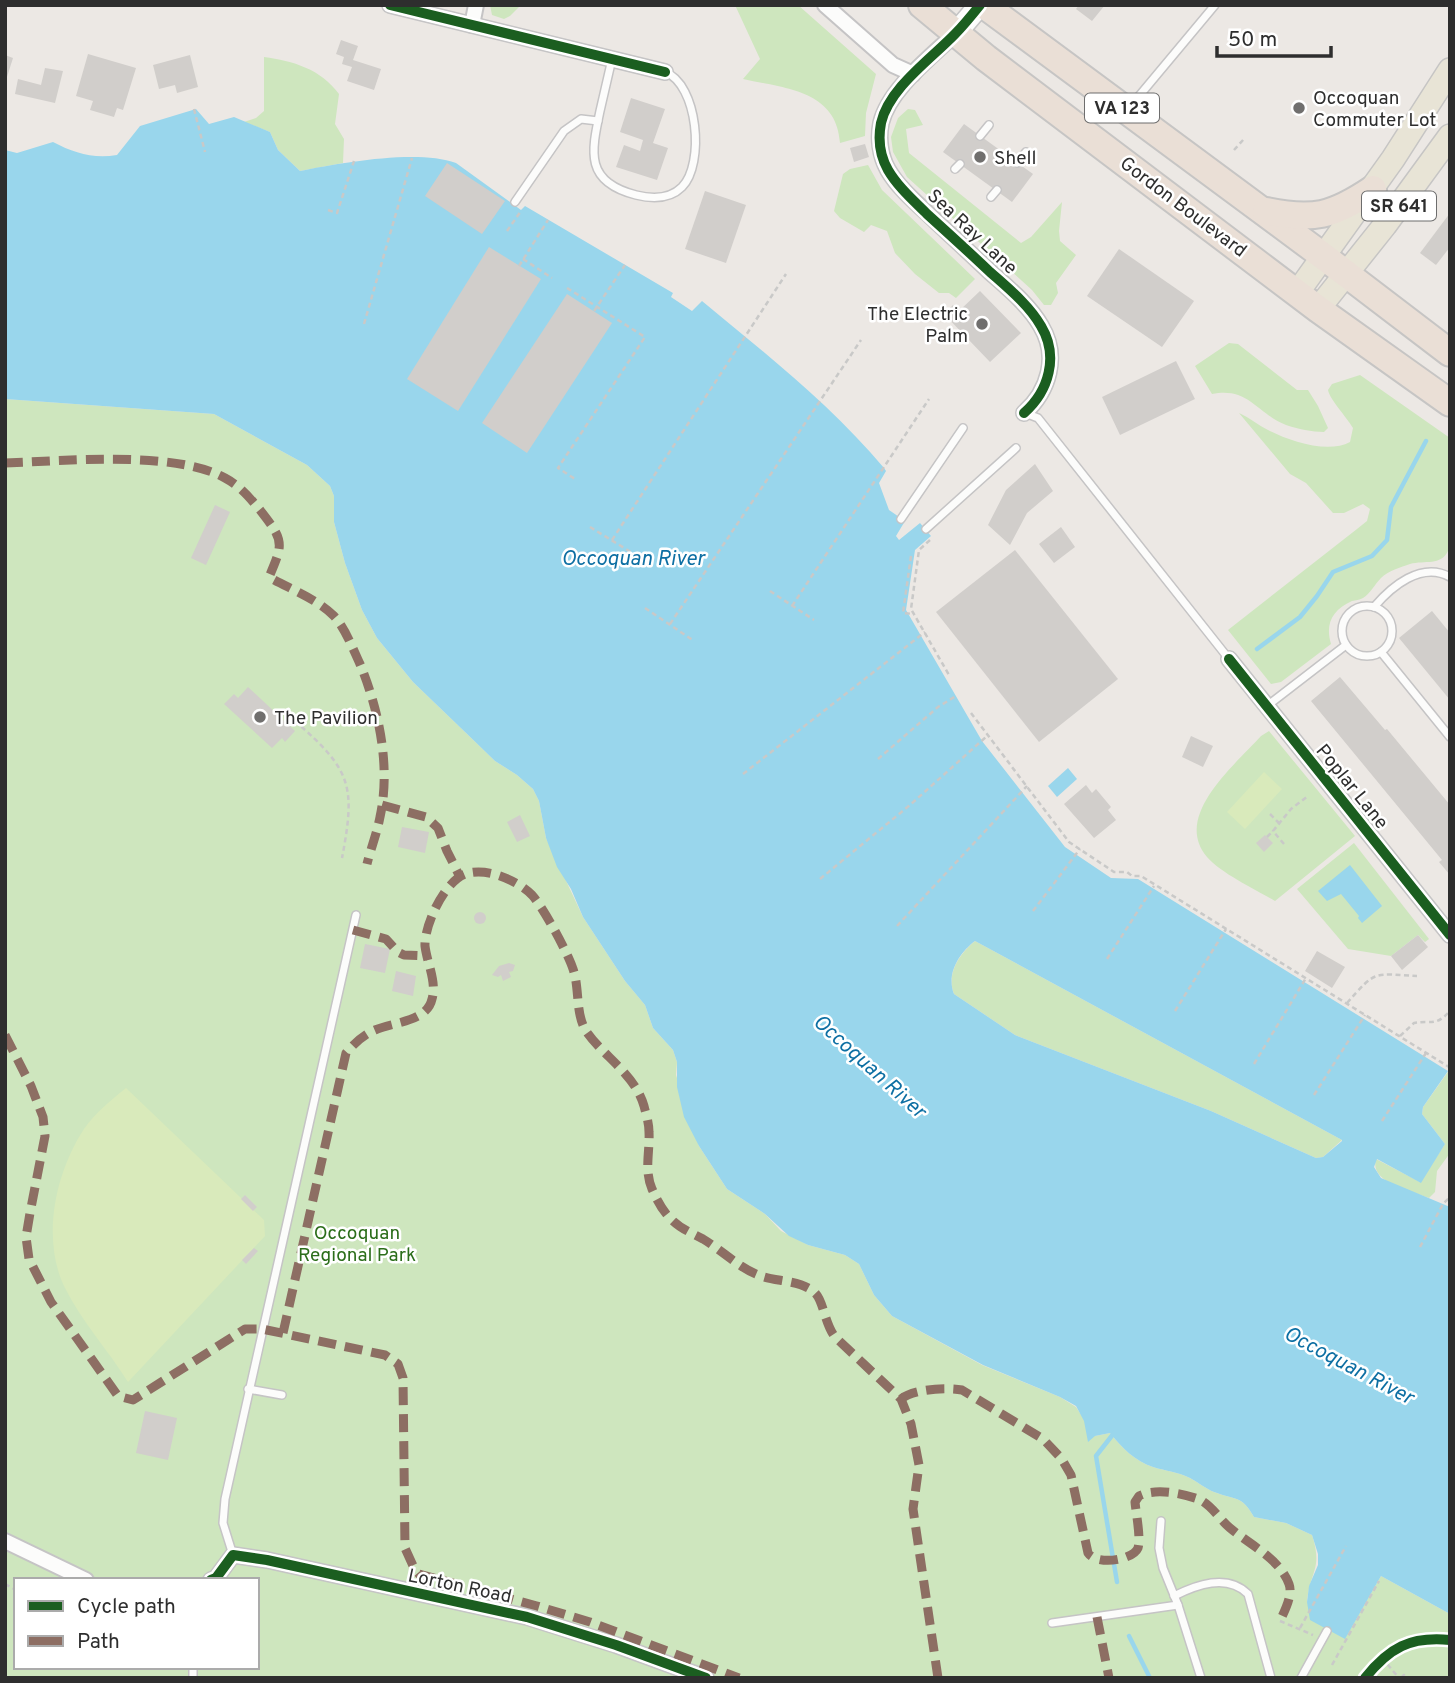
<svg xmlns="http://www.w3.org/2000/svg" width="1455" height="1683" viewBox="0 0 1455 1683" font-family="Overpass,sans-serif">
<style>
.green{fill:#cee6be;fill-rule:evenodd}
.pitch{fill:#d9eabb}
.water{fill:#99d6ec;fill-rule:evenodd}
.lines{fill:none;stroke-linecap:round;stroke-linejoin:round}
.stream{stroke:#99d6ec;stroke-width:4.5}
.building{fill:#d1cecb}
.lane-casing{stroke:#c5c4c5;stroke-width:10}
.street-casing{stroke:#c5c4c5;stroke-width:18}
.secondary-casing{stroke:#c5c4c5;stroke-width:24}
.primary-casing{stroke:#c6c5c4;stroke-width:26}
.highway-casing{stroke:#c6c5c4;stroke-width:30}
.path{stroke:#c9c9c8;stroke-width:2.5;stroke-dasharray:5 3.5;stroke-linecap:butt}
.lane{stroke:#fcfcfb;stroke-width:7}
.street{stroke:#fcfcfb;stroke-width:14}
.secondary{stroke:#fcfcfb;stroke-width:21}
.primary{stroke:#e8e4d6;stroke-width:23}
.highway{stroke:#eadfd6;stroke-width:26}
.quiet{stroke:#8d6e63;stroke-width:9;stroke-dasharray:18 9;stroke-linecap:butt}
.cycleway-casing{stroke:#fff;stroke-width:15}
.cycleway{stroke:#1b5e20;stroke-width:10}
.poi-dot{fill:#706f6e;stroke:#fff;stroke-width:2.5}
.labels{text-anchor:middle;stroke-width:5;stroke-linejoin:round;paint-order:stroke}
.shield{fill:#fff;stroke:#6d6d6d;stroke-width:2}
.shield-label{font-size:18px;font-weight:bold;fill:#2e2e2e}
.poi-label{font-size:19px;fill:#2e2e2e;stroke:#fff;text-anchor:start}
.street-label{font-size:19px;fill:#2e2e2e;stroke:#fff}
.park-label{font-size:19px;fill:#2c6e1b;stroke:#fff}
.water-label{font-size:21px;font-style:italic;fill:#0d6fa3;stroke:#fff}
</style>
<rect width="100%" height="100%" fill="#ece8e4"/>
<!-- green -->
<g class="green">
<path d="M490,5h31l-11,11 -6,3 -12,-4z"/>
<path d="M735,5h63l78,69 -10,39 -1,23 -25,7c-3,-53 -57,-55 -97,-64l17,-20z"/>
<path d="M264,57c29,4 57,12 75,37l-4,30 9,15 -1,24 -43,8 -22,-21 -8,-18 -26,-10 12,-4 8,-7z"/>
<path d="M908,109l7,1 8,15 -17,4 3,24 112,90 10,-6 31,-35 -3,29 1,10 16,14 -20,28 2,10 -7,12h-7l-12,-15 -125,-113 -14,-25 -2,-15 7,-19z"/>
<path d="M868,165l14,25 93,89 -19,19 -7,-5h-10l-24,-19 -20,-21 -8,-22 -16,-6 -7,7 -24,-14 -6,-7 9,-37 7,-5z"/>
<path d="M1229,343l9,1 59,46h11l10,16 10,22 -4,4c-12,0 -26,-3 -38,-7 -30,-12 -37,-38 -74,-31l-17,-28z"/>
<path d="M1360,375l90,63 -2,113c-7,15 -23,9 -38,13 -9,3 -22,7 -29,14 -6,6 -11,16 -18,20 -4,2 -7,2 -11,3 -20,9 -27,23 -21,43l-50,38 -10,2 -43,-54 129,-101 10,-8 3,-12 -7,-5 -19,9h-11l-27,-30 -16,-9 -51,-61c11,5 19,12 29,17 21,11 60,24 82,12l3,-14c-7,-12 -23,-28 -25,-38l4,-6z"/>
<path d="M5,399l209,15 93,51 23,21 4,10v26l11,41 17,47 15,28 36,44 52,50 30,29 22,14 16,14 6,12 7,37 37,79 42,64 20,24 8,23 20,22 4,12 -1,13 23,71 28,43 38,25 16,17 27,14 37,10 14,9 15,31 18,21 90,49 78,32 16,10 19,29 15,-3c12,15 25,28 43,34 13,4 25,5 37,11 8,4 16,11 24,14 21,8 28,3 40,25l32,6 26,12c11,34 -2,36 -5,67l38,36 36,-62 69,38v64h-1445zM16,1580h241v87h-241z"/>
<path d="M1269,731l86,105 -80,65c-20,-12 -53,-27 -68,-44 -35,-41 28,-92 54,-121z"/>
<path d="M1354,843l75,96 -4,3 -7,-7 -27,21 -43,-7 -51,-60z"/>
<path d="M975,941l367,199 -19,17 -7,1 -105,-47 -196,-76 -61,-41c-8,-20 5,-40 21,-53z"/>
<path d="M1450,1069v84l-13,18 -2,21 -6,6c-17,-7 -60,-15 -53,-39l44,23 25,-38 -23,-30 1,-7z"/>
</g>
<!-- pitch -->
<g class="pitch">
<path d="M1264,772l18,17 -37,40 -18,-17z"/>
<path d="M126,1088l138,132 1,16 -137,146c-20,-32 -46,-60 -63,-94 -24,-48 -10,-115 19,-159 11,-16 26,-28 42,-41z"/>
</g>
<!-- water -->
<g class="water">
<path d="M196,109l13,15 25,-7 36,15 8,18 22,21c41,-8 117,-22 156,-8l65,47 4,-4 148,87 -2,4 21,14 10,-10c64,53 128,103 182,167l2,3 -7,12 10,27 16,11 -9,15 3,4 21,-17 11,13 -16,14 -9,60 76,131 83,106 46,31 27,1 310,192 -25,36 -1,7 23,30 -24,39 -44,-24 -3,8 7,11 69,29v407l-69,-38 -36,63 -35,-19 -3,-18 2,-16 9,-21v-11l-6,-19 -26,-12 -32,-6c-12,-22 -19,-17 -40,-25 -8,-3 -16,-10 -24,-14 -12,-6 -24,-7 -37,-11 -18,-6 -31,-19 -43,-34l-15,3 -7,6 -4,-21 -8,-15 -16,-9 -77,-32 -91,-49 -18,-21 -15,-31 -14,-9 -37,-10 -19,-9 -24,-22 -38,-25 -28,-43 -15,-29 -7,-30v-25l-4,-12 -20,-22 -8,-23 -20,-24 -42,-64 -12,-28 -14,-22 -11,-29 -7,-37 -6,-12 -16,-14 -22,-14 -30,-29 -52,-50 -36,-44 -15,-28 -17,-47 -11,-41v-26l-4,-10 -23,-21 -93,-51 -209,-15v-249l12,3 36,-11c21,11 40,17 64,13l23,-29zM975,941l367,199v1l-19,16 -7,1 -105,-47 -196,-76 -61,-41c-8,-20 5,-41 21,-53z"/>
<path d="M1068,768l9,11 -20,18 -9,-11z"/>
<path d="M1350,865l32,41 -20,17 -4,-5 1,-2 -18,-22 -14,7 -9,-10z"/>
</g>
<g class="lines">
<!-- stream -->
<g class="stream">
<path d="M1257,649l43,-32 17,-21 16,-24 39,-16 15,-16 4,-33 35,-66"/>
<path d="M1114,1433l-18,23 21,126"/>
<path d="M1129,1636l21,42"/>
</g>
</g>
<!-- building -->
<g class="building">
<path d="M1079,5h26l-13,16 -16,-12z"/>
<path d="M341,40l17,6 -5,14 28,9 -7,21 -27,-9 5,-14 -10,-3 2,-7 -8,-3z"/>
<path d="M88,54l48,14 -13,42 -6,-2 -3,9 -24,-7 3,-9 -17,-5z"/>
<path d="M5,55l8,3 -7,22 -1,-1z"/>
<path d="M190,55l8,32 -21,6 -2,-8 -16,4 -6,-24z"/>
<path d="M45,68l18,3 -8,32 -40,-9 3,-15 23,6z"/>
<path d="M631,98l34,11 -12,34 15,5 -11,32 -41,-13 8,-22 16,6 3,-11 -23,-8z"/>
<path d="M964,124l69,50 -21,28 -69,-50z"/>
<path d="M865,144l4,13 -15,5 -4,-14z"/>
<path d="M447,163l58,38 -23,33 -57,-38z"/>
<path d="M705,191l41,14 -20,58 -41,-14z"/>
<path d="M1450,213v34l-14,18 -16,-12z"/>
<path d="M489,247l52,32 -83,132 -51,-32z"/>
<path d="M1119,249l75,52 -32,46 -75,-51z"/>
<path d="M980,291l41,42 -31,29 -46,-48 9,-9 6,6z"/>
<path d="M567,294l45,29 -85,130 -45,-30z"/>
<path d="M1176,361l19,38 -75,36 -18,-38z"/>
<path d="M1035,464l18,27 -26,22 -17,32 -22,-20 18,-35z"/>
<path d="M215,505l15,7 -24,53 -15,-7z"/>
<path d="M1061,527l14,20 -21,16 -15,-19z"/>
<path d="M1015,550l103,129 -79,63 -103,-130z"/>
<path d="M1432,611l18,22v67l-51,-62z"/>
<path d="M1340,677l45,53 2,-1 63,76v70l-11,-13 3,-2 -131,-159z"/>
<path d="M248,687l47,44 -10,11 -3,-4 -10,10 -48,-44 10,-10 4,4z"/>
<path d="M1191,736l22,10 -10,21 -21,-10z"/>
<path d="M1086,785l6,8 4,-4 15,18 -3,3 8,10 -22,18 -30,-34z"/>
<path d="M520,815l10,21 -13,6 -10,-20z"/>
<path d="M402,827l27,5 -4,21 -27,-6z"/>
<path d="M1265,835l8,8 -9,9 -8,-9z"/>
<circle cx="480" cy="918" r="6"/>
<path d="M1418,935l10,12 -26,23 -11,-14z"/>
<path d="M365,944l25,5 -5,24 -25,-5z"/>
<path d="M1317,951l28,16 -13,21 -27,-17z"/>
<path d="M509,963l6,2 -2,6 -4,1 2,5 -8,4 -2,-6 -3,2 -6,-2 7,-9z"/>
<path d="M396,971l20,5 -3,20 -21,-5z"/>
<path d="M245,1195l12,12 -4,4 -12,-12z"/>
<path d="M254,1248l4,3 -12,13 -4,-4z"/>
<path d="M145,1411l32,7 -9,42 -32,-7z"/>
</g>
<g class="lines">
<defs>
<g id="lane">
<path d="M612,59c-4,17 -8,35 -12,52 -9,42 -15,71 36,84 16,4 34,4 46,-8 23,-23 16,-103 -17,-115"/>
<path d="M1129,108l86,-103"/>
<path d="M980,136l9,-11"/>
<path d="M1017,163l9,-11"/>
<path d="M955,169l5,-5"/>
<path d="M991,197l6,-7"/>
<path d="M515,202l49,-71 17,-12 17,2"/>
<path d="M1025,413l13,5 191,241"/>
<path d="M901,519l62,-91"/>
<path d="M926,529l90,-81"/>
<circle cx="1367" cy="631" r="25"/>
<path d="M1374,607c17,-20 47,-46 76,-30"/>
<path d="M1381,652l69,85"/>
<path d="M1267,706l79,-61"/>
<path d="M248,1389l34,6"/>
<path d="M1161,1521l-2,27 4,20 15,37 23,73"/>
<path d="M233,1555l-10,-32 2,-24 131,-584"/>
<path d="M1174,1596c22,-11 53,-23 74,-2l23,84"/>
<path d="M1052,1623l126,-18"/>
<path d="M193,1678v-11"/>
<path d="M1301,1678l26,-47"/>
</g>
<g id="street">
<path d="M390,5l275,67"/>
<path d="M825,5l68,60 20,9"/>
<path d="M472,25l4,-20"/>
<path d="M956,33c-25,24 -67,56 -75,90 -3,15 -1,33 7,47 10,17 25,30 39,43 21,20 42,39 63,59 18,16 39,33 51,54 18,30 8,65 -17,87"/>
<path d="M1229,659l221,276"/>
<path d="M5,1541l81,39"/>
<path d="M211,1580l5,-2 17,-23 34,5 260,57 89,28 90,33"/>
</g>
<path id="secondary" d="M956,33l24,-28"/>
<g id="primary">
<path d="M1297,293l96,-134 57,-89"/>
<path d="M1318,309l67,-84 65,-89"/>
</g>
<g id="highway">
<path d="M922,5l64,53 332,251 132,94"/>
<path d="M984,5l331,245 135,103"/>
<path d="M1266,211c47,10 67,5 107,-22"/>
</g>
</defs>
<!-- lane casing -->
<use href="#lane" class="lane-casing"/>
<!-- street casing -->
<use href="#street" class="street-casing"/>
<!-- secondary casing -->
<use href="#secondary" class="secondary-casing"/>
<!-- primary casing -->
<use href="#primary" class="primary-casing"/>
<!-- highway casing -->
<use href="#highway" class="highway-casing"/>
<!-- path -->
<g class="path">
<path d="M194,109l11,43"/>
<path d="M1234,150l10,-11"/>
<path d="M328,210l9,3 17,-52"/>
<path d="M507,231l14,-20"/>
<path d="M523,259l29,19"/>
<path d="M519,266l29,-46"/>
<path d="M567,288l78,49 -87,131 17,11"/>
<path d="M594,311l31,-46"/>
<path d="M364,324l48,-166"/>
<path d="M590,527l44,27"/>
<path d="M612,540l174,-266"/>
<path d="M930,540l-11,10 -8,59 38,66"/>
<path d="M911,556l-8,57 11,1"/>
<path d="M770,591l44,29"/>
<path d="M792,606l137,-207"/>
<path d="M645,608l49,33"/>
<path d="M670,624l191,-284"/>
<path d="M971,713l98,129 45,30h13l5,4h9l308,191"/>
<path d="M295,721c56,49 61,64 47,137"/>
<path d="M878,759l60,-52 18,-11"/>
<path d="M743,774l182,-142"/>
<path d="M1270,814l9,9"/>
<path d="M1267,837l6,-6"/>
<path d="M1284,844l-11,-13 18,-22 17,-13"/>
<path d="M820,879l90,-74 77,-69"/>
<path d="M1033,911l47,-62"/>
<path d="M897,926l130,-140"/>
<path d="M1107,959l47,-73"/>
<path d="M1347,1003c30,-34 26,-29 70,-27"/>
<path d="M1175,1011l51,-82"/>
<path d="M1400,1036l14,-13c18,-3 21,4 36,-12"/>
<path d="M1254,1064l52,-86"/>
<path d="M1314,1095l51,-80"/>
<path d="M1382,1121l44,-68"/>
<path d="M1420,1247l23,-43 7,-7"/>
<path d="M5,1584l11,6"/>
<path d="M1280,1621l33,14"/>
<path d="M1300,1628l46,-82"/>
<path d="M1382,1658l17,20"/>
<path d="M1332,1665l47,-84"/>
<path d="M1401,1678l3,-3 2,3"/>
</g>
<!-- lane -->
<use href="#lane" class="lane"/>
<!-- street -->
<use href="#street" class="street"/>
<!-- secondary -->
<use href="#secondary" class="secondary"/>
<!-- primary -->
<use href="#primary" class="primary"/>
<!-- highway -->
<use href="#highway" class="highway"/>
<!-- quiet -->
<g class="quiet">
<path d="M5,463c58,-2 170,-13 220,15 15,8 24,19 35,32 24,31 24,32 9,67 21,12 48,22 65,39 11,12 19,33 26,48 19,46 31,103 20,153 -3,16 -9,31 -13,47"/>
<path d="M382,805l44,12 12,11 9,23 13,26"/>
<path d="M353,930l33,9 12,13 6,3 23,1"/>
<path d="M5,1035l26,51 12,31 2,19 -15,77 -4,24 3,22 22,43 67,94 15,4 112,-71h17l123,26 13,9 5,14 2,170 9,20 5,6 118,32 53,16 149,56"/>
<path d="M283,1333l63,-280c9,-10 17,-18 29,-23 18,-8 52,-8 57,-31 5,-17 -5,-36 -7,-53 -1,-21 21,-69 44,-73 20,-5 49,8 63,22 11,12 36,58 41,74 7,20 2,44 13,62 17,25 49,43 58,75 2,8 5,17 5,26 1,20 -5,38 3,57 5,11 11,23 20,31 9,9 20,13 31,19 20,12 37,30 58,37 17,6 42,4 55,18 7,7 9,30 19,43l66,62 10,25 8,41 -6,44 25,169"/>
<path d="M901,1399c13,-10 45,-12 61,-9l81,49 18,19 10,17 17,78c9,13 45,7 50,-5 3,-10 -2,-35 -3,-46l4,-6c16,-8 42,-3 59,3 13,5 21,20 32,29 19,16 50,31 59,56 4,11 -4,26 -9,37"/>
<path d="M1097,1617l12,61"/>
</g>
<defs>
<g id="cycleway">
<path d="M390,5l275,67"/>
<path d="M980,5c-8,10 -16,20 -25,29 -24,25 -66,54 -74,89 -3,16 -1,33 7,47 10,17 25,30 39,44 21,19 42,38 63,58 18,16 39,33 51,54 18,30 8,65 -17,87"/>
<path d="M1229,659l221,276"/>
<path d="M211,1580l5,-2 17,-23 34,5 260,57 89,28 90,33"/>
<path d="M1365,1678c24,-30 45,-42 85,-38"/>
</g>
</defs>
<!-- cycleway casing -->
<use href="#cycleway" class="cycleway-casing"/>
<!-- cycleway -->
<use href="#cycleway" class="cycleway"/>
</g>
<!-- markers -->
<g class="poi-dot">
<circle cx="1299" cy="108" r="7"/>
<circle cx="980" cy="157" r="7"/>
<circle cx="982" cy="324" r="7"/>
<circle cx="260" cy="717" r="7"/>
</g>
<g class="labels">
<!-- shield labels -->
<g class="shield">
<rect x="1085" y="93.5" width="74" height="29" rx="5"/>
<rect x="1362" y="191.5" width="74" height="29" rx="5"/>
</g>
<g class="shield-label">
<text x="1122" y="114">VA 123</text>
<text x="1399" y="212">SR 641</text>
</g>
<!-- poi labels -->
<g class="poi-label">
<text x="1313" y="104">Occoquan<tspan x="1313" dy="22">Commuter Lot</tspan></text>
<text x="994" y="164">Shell</text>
<text x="968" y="320" text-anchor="end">The Electric<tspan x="968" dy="22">Palm</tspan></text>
<text x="274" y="724">The Pavilion</text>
</g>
<!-- street labels -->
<g class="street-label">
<text transform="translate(1184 206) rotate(37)" y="7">Gordon Boulevard</text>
<text transform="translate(973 231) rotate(43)" y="7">Sea Ray Lane</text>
<text transform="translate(1353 786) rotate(51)" y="7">Poplar Lane</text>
<text transform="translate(460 1585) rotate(12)" y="7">Lorton Road</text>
</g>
<!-- park labels -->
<g class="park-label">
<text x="357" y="1239">Occoquan<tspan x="357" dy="22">Regional Park</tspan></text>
</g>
<!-- water labels -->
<g class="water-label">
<text x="633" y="565">Occoquan River</text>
<text transform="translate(870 1066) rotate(42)" y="7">Occoquan River</text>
<text transform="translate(1349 1365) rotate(28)" y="7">Occoquan River</text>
</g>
</g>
<!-- border -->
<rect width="1455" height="1683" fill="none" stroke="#2e2e2e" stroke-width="14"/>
<!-- legend -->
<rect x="14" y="1578" width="245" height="91" fill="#ffffff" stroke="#ababab" stroke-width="2"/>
<rect x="28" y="1601" width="35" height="10" fill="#1b5e20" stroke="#ababab" stroke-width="2"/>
<text x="77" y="1613" font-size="21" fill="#2e2e2e">Cycle path</text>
<rect x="28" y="1636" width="35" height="10" fill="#8d6e63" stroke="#ababab" stroke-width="2"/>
<text x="77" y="1648" font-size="21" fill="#2e2e2e">Path</text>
<!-- scale -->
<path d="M1217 46v10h114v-10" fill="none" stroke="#2e2e2e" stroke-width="3.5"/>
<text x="1228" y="46" font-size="21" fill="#2e2e2e" stroke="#ffffff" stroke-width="5" paint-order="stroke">50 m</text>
</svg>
